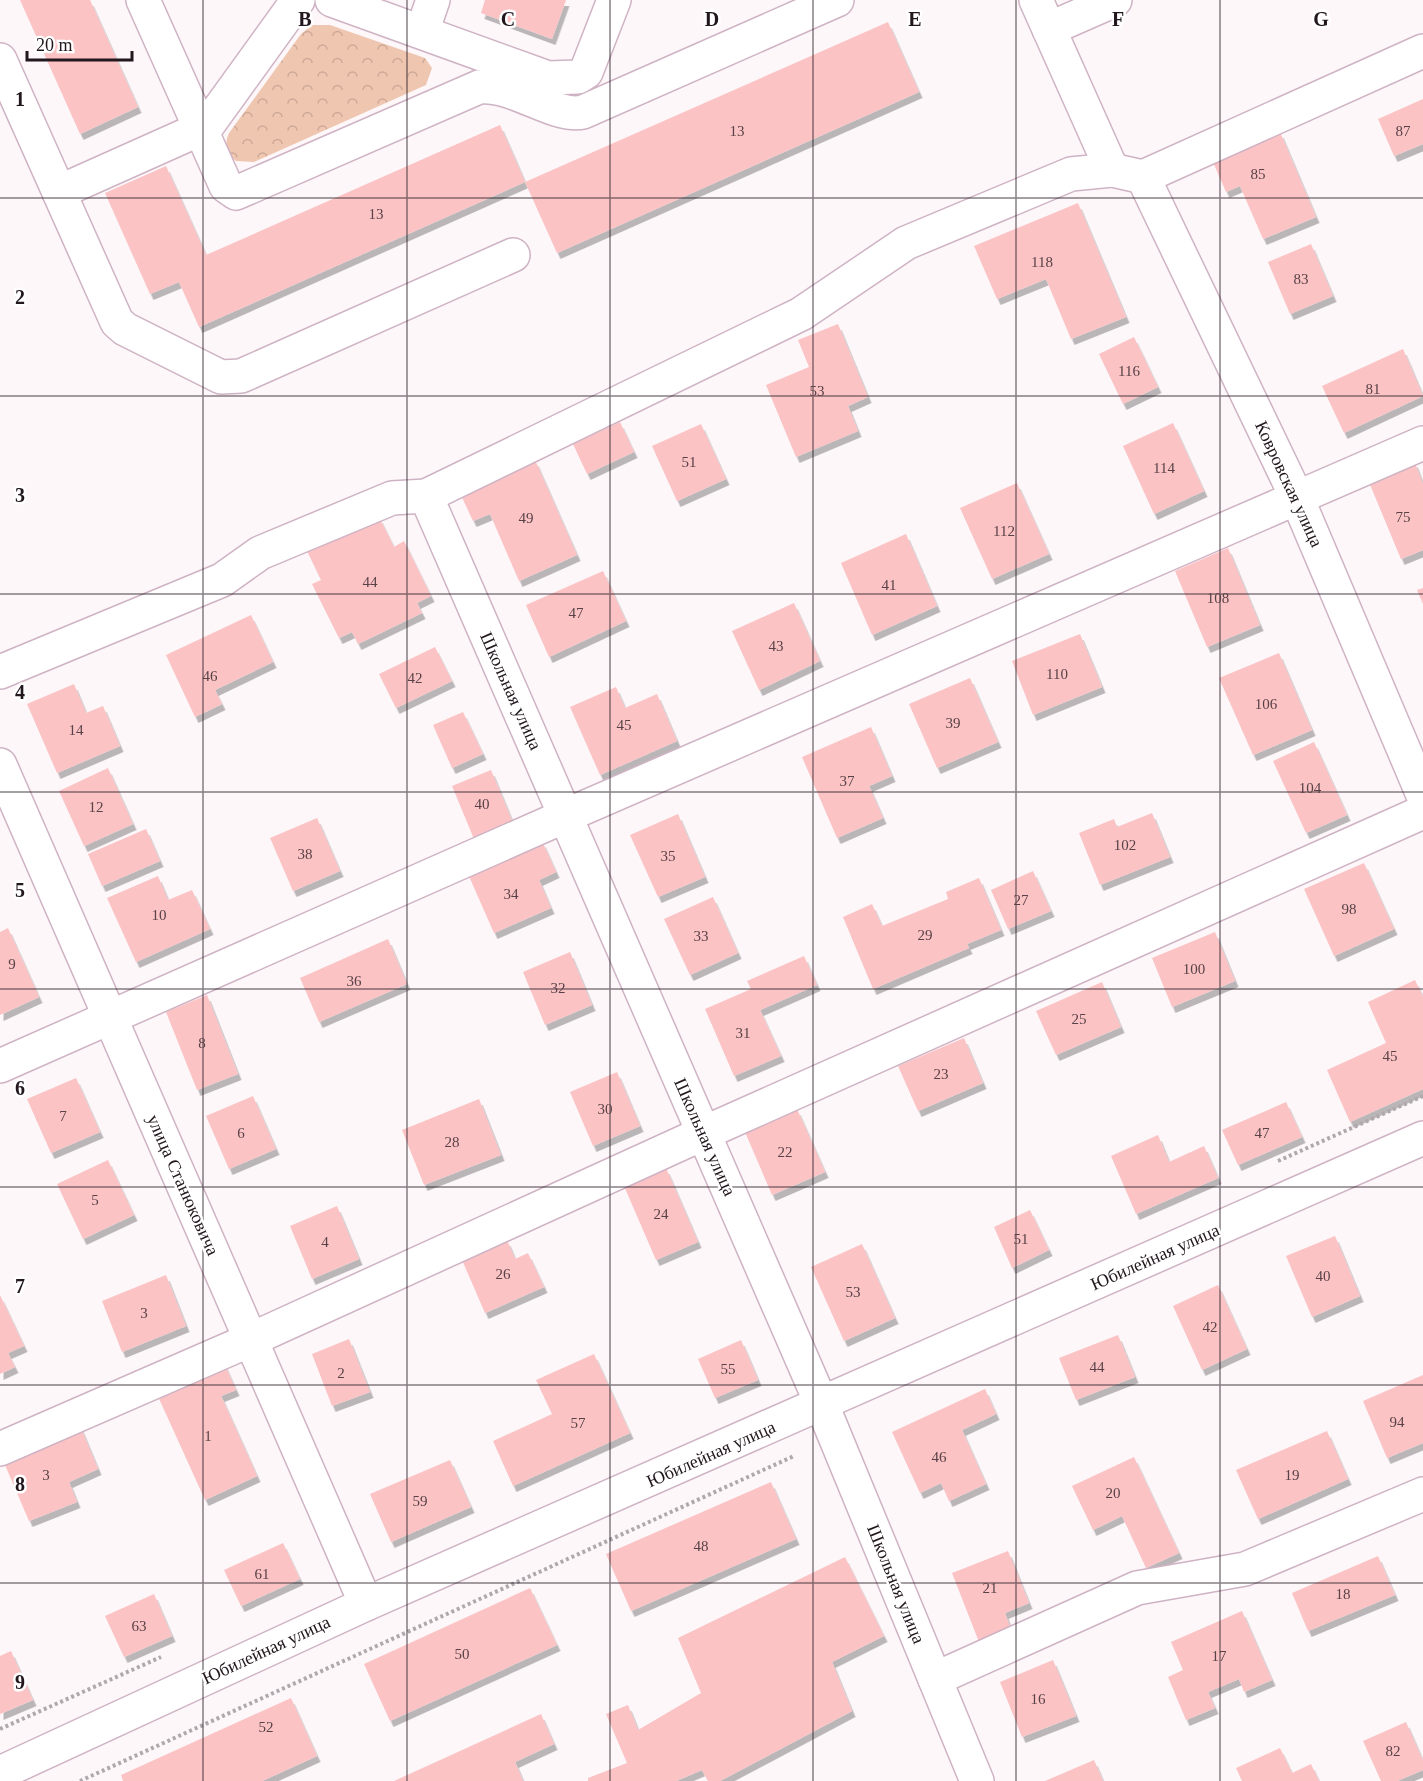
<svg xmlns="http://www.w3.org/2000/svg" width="1423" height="1781" viewBox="0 0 1423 1781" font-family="'Times New Roman',serif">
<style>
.park{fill:url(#park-crowns)}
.building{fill:#fcc3c5;filter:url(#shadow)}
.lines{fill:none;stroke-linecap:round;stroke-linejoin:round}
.minor-casing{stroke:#cfb3c4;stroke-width:36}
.major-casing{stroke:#cfb3c4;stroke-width:36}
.path{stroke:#afa8ac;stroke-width:4;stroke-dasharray:3 3;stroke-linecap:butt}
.minor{stroke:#fff;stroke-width:33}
.major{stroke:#fff;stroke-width:33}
.grid{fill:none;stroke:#21171d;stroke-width:1.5;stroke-opacity:0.55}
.labels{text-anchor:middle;stroke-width:5;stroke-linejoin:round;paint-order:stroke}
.number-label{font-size:15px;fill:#584247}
.street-label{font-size:18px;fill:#21171d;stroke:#fff}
.grid-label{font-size:20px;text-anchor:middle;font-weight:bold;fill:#21171d;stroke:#fff;stroke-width:5;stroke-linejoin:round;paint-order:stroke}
</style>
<defs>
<pattern id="park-crowns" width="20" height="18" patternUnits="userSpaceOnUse" patternTransform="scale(1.5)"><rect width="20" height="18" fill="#efc6b0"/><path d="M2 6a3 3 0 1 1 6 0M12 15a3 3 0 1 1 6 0" fill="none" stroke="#cda997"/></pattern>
<filter id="shadow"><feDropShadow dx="3.5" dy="6" stdDeviation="0" flood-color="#0004"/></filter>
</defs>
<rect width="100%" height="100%" fill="#fdf7fa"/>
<!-- park -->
<path class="park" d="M312,25h18l95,33 7,10 -6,17 -172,77 -18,-1c-10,-8 -12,-17 -7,-28l72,-99z"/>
<!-- building -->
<g class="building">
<path d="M20,0h70l48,107 -58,27z"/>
<path d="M485,0h81l-14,39 -71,-26z"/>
<path d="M888,22l31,70 -362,161 -32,-71z"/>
<path d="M1423,99v45l-29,12 -16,-37z"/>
<path d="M500,125l25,57 -326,145 -20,-45 -29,12 -45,-101 61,-27 40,89z"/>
<path d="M1280,132l36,85 -53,22 -23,-53 -14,6 -13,-30z"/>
<path d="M1078,203l48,114 -55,22 -25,-60 -49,20 -23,-53z"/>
<path d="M1311,244l22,52 -43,18 -22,-52z"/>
<path d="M838,324l30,73 -20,9 10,25 -62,26 -30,-72 43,-18 -11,-27z"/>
<path d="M1134,337l24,50 -35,17 -24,-50z"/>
<path d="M1403,349l20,47 -79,37 -22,-47z"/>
<path d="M620,422l14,30 -47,22 -14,-30z"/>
<path d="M1173,423l31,68 -50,23 -31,-68z"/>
<path d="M701,424l25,55 -49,22 -25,-55z"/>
<path d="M535,460l42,95 -58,26 -29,-67 -17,7 -13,-28z"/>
<path d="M1414,461l9,23v66l-22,9 -33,-79z"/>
<path d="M1017,483l32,71 -57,25 -32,-71z"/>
<path d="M379,517l15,30 10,-6 27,55 -14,7 5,10 -64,31 -6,-12 -13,6 -27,-54 9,-4 -14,-29z"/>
<path d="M906,534l31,72 -65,29 -31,-72z"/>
<path d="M1228,548l32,77 -53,22 -32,-76z"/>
<path d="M603,571l23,50 -77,36 -23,-52z"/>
<path d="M1423,588v16l-6,-14z"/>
<path d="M794,603l26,58 -61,29 -27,-59z"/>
<path d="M251,615l22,47 -58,28 7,14 -27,13 -29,-62z"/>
<path d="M1080,634l22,53 -69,28 -21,-54z"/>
<path d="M435,647l17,34 -56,27 -17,-34z"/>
<path d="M1279,653l33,77 -59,25 -34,-77z"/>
<path d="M970,678l28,64 -61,26 -28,-64z"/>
<path d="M74,684l12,29 17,-7 17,40 -63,27 -30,-69z"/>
<path d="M616,687l9,21 32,-14 20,47 -77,34 -30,-68z"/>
<path d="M463,712l20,42 -31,14 -19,-43z"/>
<path d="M871,727l21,49 -23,10 14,32 -46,20 -35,-81z"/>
<path d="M1314,742l33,73 -41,18 -33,-72z"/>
<path d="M108,768l25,56 -49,22 -25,-55z"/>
<path d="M491,770l22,53 -39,16 -22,-53z"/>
<path d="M1152,813l18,44 -70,28 -21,-52 35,-14 3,8z"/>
<path d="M678,814l27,63 -47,20 -28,-62z"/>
<path d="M317,818l23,53 -47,20 -23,-53z"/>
<path d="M146,829l14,32 -58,25 -14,-32z"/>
<path d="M542,841l14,31 -17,8 12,28 -57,25 -26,-59z"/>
<path d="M1364,863l30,66 -60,27 -30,-67z"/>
<path d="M1033,871l18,40 -43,18 -17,-39z"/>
<path d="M158,876l10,24 24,-10 18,39 -74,33 -29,-64z"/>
<path d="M979,878l22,52 -34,14 2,4 -96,41 -30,-72 29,-13 10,22 66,-27 -2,-7z"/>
<path d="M713,897l25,56 -48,22 -26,-56z"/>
<path d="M8,928l31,69 -39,18v-83z"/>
<path d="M1215,932l20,49 -63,26 -20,-49z"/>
<path d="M388,939l19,45 -88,38 -19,-44z"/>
<path d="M570,952l22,53 -47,20 -22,-53z"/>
<path d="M804,956l13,29 -57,25 21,46 -47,20 -29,-67 46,-20 -4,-8z"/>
<path d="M1415,980l8,17v92l-73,33 -23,-52 59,-27 -18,-41z"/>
<path d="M1102,982l19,45 -65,28 -20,-44z"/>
<path d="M207,995l31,79 -41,16 -31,-78z"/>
<path d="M964,1038l19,45 -65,28 -20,-45z"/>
<path d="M617,1072l23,54 -47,20 -23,-54z"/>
<path d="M76,1078l24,54 -49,21 -24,-54z"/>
<path d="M253,1096l23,53 -47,20 -23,-53z"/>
<path d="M479,1099l22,56 -77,30 -22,-55z"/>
<path d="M1286,1102l16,35 -64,28 -16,-35z"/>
<path d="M797,1109l28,63 -53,23 -27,-63z"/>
<path d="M1158,1135l11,27 35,-16 14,32 -82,36 -25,-58z"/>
<path d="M108,1160l26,55 -51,24 -26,-55z"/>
<path d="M666,1168l32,74 -42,18 -32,-74z"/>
<path d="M337,1206l22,53 -47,20 -22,-53z"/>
<path d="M1030,1210l19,40 -37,18 -18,-41z"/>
<path d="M1335,1236l25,60 -48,21 -26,-61z"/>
<path d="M507,1240l8,19 13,-6 16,34 -59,26 -23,-53z"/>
<path d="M862,1244l33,74 -51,23 -33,-74z"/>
<path d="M166,1275l20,51 -64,26 -20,-51z"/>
<path d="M1218,1285l29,64 -45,21 -29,-64z"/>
<path d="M0,1295l24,51 -16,7 7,14 -15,7z"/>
<path d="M1118,1335l17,42 -59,23 -17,-42z"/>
<path d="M349,1339l21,53 -38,14 -20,-52z"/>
<path d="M741,1340l17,40 -43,18 -17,-39z"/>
<path d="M594,1354l36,79 -117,53 -20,-45 59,-27 -16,-34z"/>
<path d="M223,1361l13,29 -15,6 36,80 -52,24 -49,-108z"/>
<path d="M1423,1375v68l-36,15 -24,-57z"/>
<path d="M985,1389l11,25 -34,16 24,54 -37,17 -8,-18 -21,10 -28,-61z"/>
<path d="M80,1426l18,43 -29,13 8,20 -48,19 -27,-63z"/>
<path d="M1327,1431l21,48 -90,40 -22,-49z"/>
<path d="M1134,1457l45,96 -33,15 -24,-52 -29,14 -21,-44z"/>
<path d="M450,1460l21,47 -80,35 -21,-48z"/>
<path d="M771,1482l25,57 -165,72 -25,-57z"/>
<path d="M283,1543l17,36 -59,27 -17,-36z"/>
<path d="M1008,1551l21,52 -24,10 6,17 -32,12 -27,-69z"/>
<path d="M1378,1556l17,39 -87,36 -16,-38z"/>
<path d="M845,1557l39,79 -52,26 20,49 -132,70h-12l-6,-11 -26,11h-88v-3l39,-15 -21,-49 22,-9 10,25 63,-37 -23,-55z"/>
<path d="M530,1588l27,57 -167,76 -26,-57z"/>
<path d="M154,1594l18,42 -48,21 -19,-41z"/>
<path d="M1242,1611l30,69 -28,12 -5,-13 -31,13 7,16 -29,12 -18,-43 15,-7 -12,-28z"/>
<path d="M11,1651l22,49 -33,14v-58z"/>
<path d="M1053,1660l23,56 -54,21 -22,-55z"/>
<path d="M291,1698l26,58 -55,25h-139l-2,-6z"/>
<path d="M541,1714l13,30 -39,18 8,19h-129z"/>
<path d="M1406,1722l17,39v9l-26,11h-16l-18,-40z"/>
<path d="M1280,1748l12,25 19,-9 8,17h-77l-6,-13z"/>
<path d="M1094,1760l9,21h-58z"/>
</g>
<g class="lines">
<defs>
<g id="minor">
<path d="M143,0l83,186 10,7 243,-106c34,-4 77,32 104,25l254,-112"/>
<path d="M332,0l216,78 30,-1 8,-5 28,-72"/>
<path d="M1036,0l76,170"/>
<path d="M1049,29l66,-29"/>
<path d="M422,32l11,-32"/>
<path d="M0,60l117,262 8,7 96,48 20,-1 272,-121"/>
<path d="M202,133l96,-133"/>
<path d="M1143,177l154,321 126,297"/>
<path d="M59,192l141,-63"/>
<path d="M426,496l396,909 155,376"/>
<path d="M0,672l222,-92 38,-27 132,-55 34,-2 375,-182 105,-71 165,-69 41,-4 31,7 280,-126"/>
<path d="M0,765l366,839"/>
<path d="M0,1066l565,-250 858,-373"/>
<path d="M0,1449l250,-109 454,-207 719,-321"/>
<path d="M935,1679l202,-91 108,-19 178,-75"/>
</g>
<path id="major" d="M0,1773l366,-169 1057,-466"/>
</defs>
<!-- minor casing -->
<use href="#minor" class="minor-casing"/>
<!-- major casing -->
<use href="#major" class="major-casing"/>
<!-- path -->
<g class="path">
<path d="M1278,1161l145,-65"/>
<path d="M0,1729l161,-72"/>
<path d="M80,1781l714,-325"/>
</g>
<!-- minor -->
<use href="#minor" class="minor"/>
<!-- major -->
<use href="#major" class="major"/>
</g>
<!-- grid -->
<path class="grid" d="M203,0v1781M407,0v1781M610,0v1781M813,0v1781M1016,0v1781M1220,0v1781M0,198h1423M0,396h1423M0,594h1423M0,792h1423M0,989h1423M0,1187h1423M0,1385h1423M0,1583h1423"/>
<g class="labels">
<!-- number labels -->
<g class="number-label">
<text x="737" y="136">13</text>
<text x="1403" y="136">87</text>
<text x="1258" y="179">85</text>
<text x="376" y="219">13</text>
<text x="1042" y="267">118</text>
<text x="1301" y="284">83</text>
<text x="1129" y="376">116</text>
<text x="1373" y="394">81</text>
<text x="817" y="396">53</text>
<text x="689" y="467">51</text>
<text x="1164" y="473">114</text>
<text x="1403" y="522">75</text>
<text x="526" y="523">49</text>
<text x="1004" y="536">112</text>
<text x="370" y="587">44</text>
<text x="889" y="590">41</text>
<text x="1218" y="603">108</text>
<text x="576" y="618">47</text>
<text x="776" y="651">43</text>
<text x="1057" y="679">110</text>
<text x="210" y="681">46</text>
<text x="415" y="683">42</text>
<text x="1266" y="709">106</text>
<text x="953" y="728">39</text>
<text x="624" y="730">45</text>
<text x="76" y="735">14</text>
<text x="847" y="786">37</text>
<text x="1310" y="793">104</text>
<text x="482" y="809">40</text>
<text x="96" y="812">12</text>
<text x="1125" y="850">102</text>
<text x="305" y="859">38</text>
<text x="668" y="861">35</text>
<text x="511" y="899">34</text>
<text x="1021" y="905">27</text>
<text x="1349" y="914">98</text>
<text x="159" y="920">10</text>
<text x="925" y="940">29</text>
<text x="701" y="941">33</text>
<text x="12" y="969">9</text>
<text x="1194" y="974">100</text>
<text x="354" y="986">36</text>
<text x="558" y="993">32</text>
<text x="1079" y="1024">25</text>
<text x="743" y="1038">31</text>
<text x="202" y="1048">8</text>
<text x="1390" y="1061">45</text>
<text x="941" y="1079">23</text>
<text x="605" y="1114">30</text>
<text x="63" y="1121">7</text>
<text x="241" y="1138">6</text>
<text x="1262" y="1138">47</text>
<text x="452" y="1147">28</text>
<text x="785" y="1157">22</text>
<text x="95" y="1205">5</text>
<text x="661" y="1219">24</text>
<text x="1021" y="1244">51</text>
<text x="325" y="1247">4</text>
<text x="503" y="1279">26</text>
<text x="1323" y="1281">40</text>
<text x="853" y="1297">53</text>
<text x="144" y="1318">3</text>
<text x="1210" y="1332">42</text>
<text x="1097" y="1372">44</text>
<text x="728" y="1374">55</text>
<text x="341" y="1378">2</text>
<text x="1397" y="1427">94</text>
<text x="578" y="1428">57</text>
<text x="208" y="1441">1</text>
<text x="939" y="1462">46</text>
<text x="46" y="1480">3</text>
<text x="1292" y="1480">19</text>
<text x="1113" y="1498">20</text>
<text x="420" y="1506">59</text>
<text x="701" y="1551">48</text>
<text x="262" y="1579">61</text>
<text x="990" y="1593">21</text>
<text x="1343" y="1599">18</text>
<text x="139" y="1631">63</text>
<text x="462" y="1659">50</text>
<text x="1219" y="1661">17</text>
<text x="1038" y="1704">16</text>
<text x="266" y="1732">52</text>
<text x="1393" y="1756">82</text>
</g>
<!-- street labels -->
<g class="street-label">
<text transform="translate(1289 484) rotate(65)" y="6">Ковровская улица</text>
<text transform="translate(511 691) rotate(66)" y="6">Школьная улица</text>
<text transform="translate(705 1137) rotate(66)" y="6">Школьная улица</text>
<text transform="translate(183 1185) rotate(66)" y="6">улица Станюковича</text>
<text transform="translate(1155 1257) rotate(-24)" y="6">Юбилейная улица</text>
<text transform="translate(711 1454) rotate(-24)" y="6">Юбилейная улица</text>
<text transform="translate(896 1584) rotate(68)" y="6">Школьная улица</text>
<text transform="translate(266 1650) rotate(-25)" y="6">Юбилейная улица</text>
</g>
</g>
<g class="grid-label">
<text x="305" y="26">B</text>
<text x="508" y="26">C</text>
<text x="712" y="26">D</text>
<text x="915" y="26">E</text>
<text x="1118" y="26">F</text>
<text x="1321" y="26">G</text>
<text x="20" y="106">1</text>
<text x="20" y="304">2</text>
<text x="20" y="502">3</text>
<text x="20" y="699">4</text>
<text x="20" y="897">5</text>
<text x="20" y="1095">6</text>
<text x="20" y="1293">7</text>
<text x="20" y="1491">8</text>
<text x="20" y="1689">9</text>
</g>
<!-- scale -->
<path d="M27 51v9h105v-9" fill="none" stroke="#21171d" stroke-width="3"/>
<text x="36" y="51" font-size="18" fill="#21171d" stroke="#ffffff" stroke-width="4.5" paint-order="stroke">20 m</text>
</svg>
